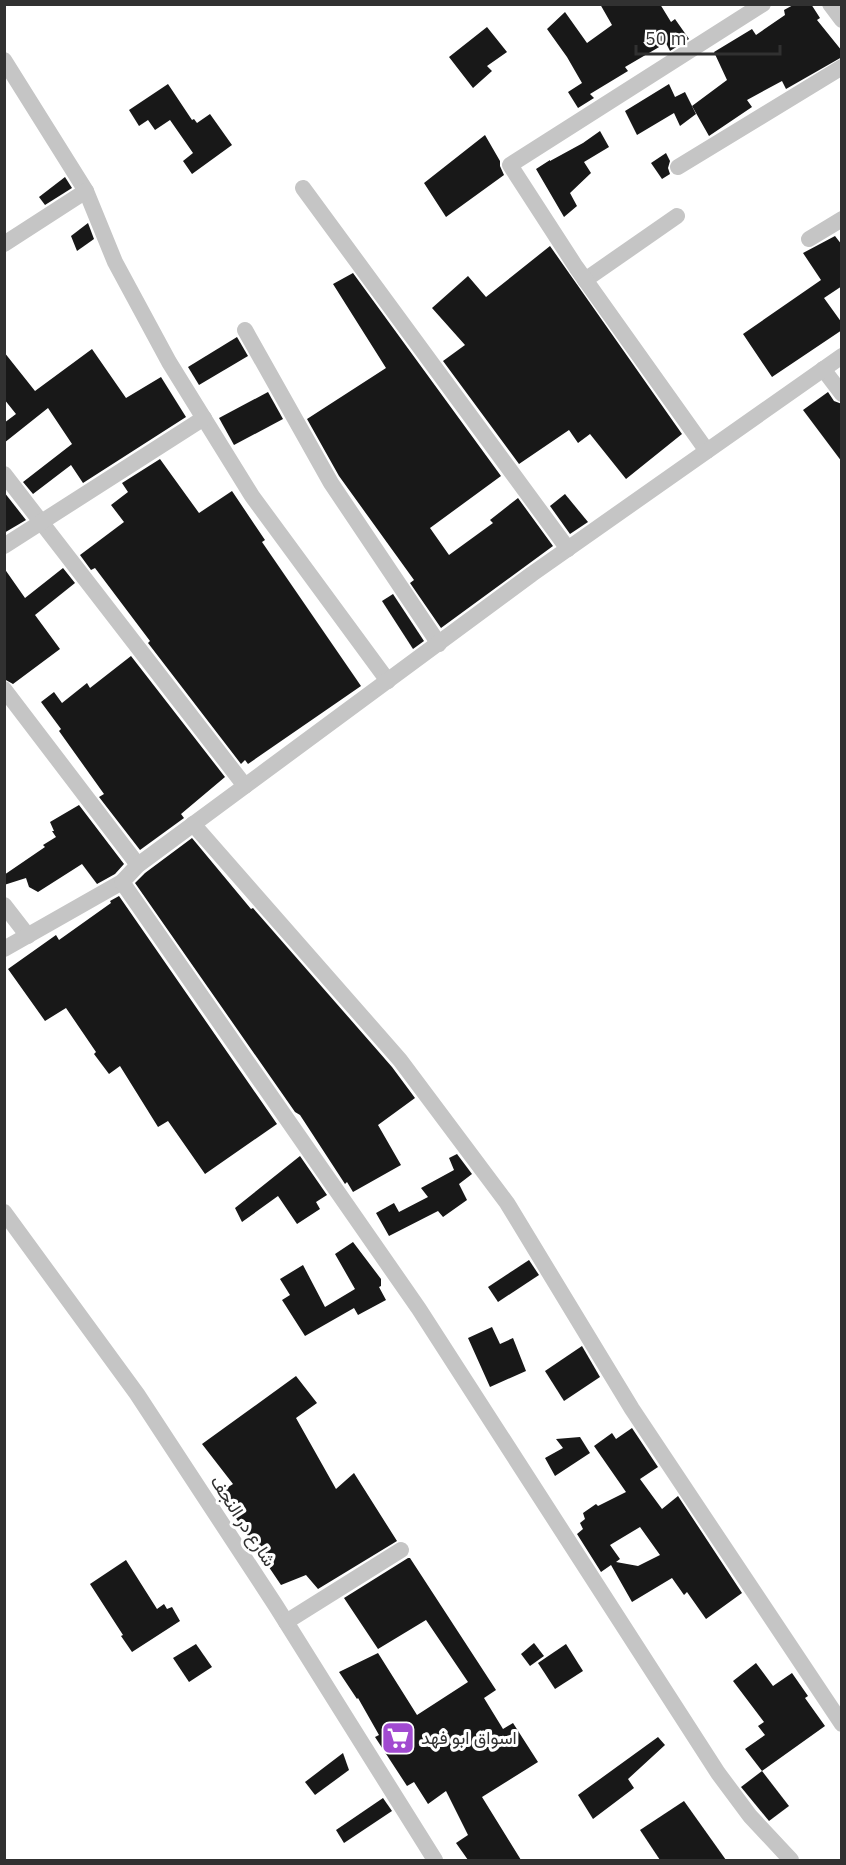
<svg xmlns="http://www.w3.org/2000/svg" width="846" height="1865" viewBox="0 0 846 1865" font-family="'IBM Plex Sans',Vazirmatn,sans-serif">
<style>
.building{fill:#181818;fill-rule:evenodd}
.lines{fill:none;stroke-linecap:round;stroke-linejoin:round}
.street{stroke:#c5c5c5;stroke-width:16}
.labels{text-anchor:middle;stroke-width:6;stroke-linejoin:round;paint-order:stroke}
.street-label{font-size:18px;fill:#313131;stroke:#fff}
.poi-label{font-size:18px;fill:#313131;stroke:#fff;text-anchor:start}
</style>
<rect width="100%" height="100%" fill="#fff"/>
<!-- building -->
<g class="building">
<path d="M600,4h60l11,18 4,-3 14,20 -19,12 -4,-8 -41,24 3,4 -38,23 4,4 -16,10 -10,-16 14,-9 -15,-26 -20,-28 18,-17 22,31 25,-18z"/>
<path d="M795,4h16l9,14 -3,2 25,31v6l-56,32 -4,-8 -35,19 5,7 -43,29 -17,-30 35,-26 -13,-28 38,-23 4,6 29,-20 -1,-5z"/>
<path d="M487,27l20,25 -20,14 5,5 -19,17 -24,-31z"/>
<path d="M168,84l24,36 2,-1 3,4 13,-9 22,31 -40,29 -9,-13 10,-8 -23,-33 -15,10 -7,-10 -9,6 -10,-16z"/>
<path d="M669,84l6,13 10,-5 11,22 -16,12 -6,-13 -37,22 -12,-24z"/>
<path d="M600,131l9,16 -25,15 7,11 -21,20 7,13 -13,11 -28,-48 14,-9v1l33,-18z"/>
<path d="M485,135l15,26v5l4,9 -58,42 -22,-34z"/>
<path d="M666,153l4,8 -2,7 2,6 -8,5 -11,-16z"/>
<path d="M65,177l7,11 -27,17 -6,-8z"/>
<path d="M88,223l6,16 -17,12 -6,-15z"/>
<path d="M835,236l7,9v41l-18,12 18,25v7l-70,47 -29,-43 78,-54 -18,-27z"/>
<path d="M550,246l132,188 -56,45 -36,-45 -12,9 -9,-13 -50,34 -76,-103 22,-16 -33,-37 36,-32 18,21z"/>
<path d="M353,273l148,203 -71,52 19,27 44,-32 -3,-3 28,-22 35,48 -112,82 -31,-45 4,-3 -75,-104 -32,-57 79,-51 -53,-84z"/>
<path d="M237,337l11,19 -49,29 -11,-18z"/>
<path d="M92,349l34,49 35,-21 25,40 -103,66 -12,-18 -38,29 -10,-12 49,-38 -24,-36 -44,35v-20l12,-9 -12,-15v-47l31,39z"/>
<path d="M268,392l15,27 -49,26 -15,-27z"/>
<path d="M828,392l6,9 8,3v58l-39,-52z"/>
<path d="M160,459l39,54 33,-22 33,49 -3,2 99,144 -113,78 -3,-4 -4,4 -93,-121 2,-2 -55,-73 -4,2 -11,-15 44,-33 -13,-17 17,-13 -6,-9z"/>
<path d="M4,492l22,28 -22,13z"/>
<path d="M565,494l23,28 -18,12 -20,-28z"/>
<path d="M4,568l21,30 38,-30 12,15 -40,32 25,34 -47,35 -9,-5z"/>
<path d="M393,594l31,47 -11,8 -31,-48z"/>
<path d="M131,656l94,121 -44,37 3,4 -44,32 -41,-53 5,-3 -45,-63 2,-2 -20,-27 13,-10 8,11 25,-20 3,5z"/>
<path d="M79,805l45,59 -9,10 -18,10 -15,-20 -44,28 -9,-5 -3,-9 -22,7v-10l41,-28 -2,-2 13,-8 -4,-6h2l-4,-9z"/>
<path d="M192,838l59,71 2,-1 139,159 23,31 -37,27 23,40 -48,27 -6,-10 -2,2 -45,-69 -5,-3 -160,-229 10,-10z"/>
<path d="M119,896l158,228 -72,50 -37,-53 -10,6 -38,-61 -11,8 -15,-20 2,-2 -30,-44 -21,13 -37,-52 48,-34 3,5 52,-37 -1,-2z"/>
<path d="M457,1154l15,20 -13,10 8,16 -24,17 -5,-6 -49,25 -13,-23 18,-10 5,9 29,-15 -7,-9 33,-18 -5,-12z"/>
<path d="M300,1156l27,39 -11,7 4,7 -23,15 -19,-28 -36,26 -7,-14z"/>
<path d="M353,1242l28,37v7l-2,1 7,13 -28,15 -4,-7 -49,28 -23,-36 8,-5 -10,-16 23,-14 22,42 30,-18 -20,-35z"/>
<path d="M529,1260l10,15 -41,27 -10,-15z"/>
<path d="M492,1327l8,17 13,-6 13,33 -36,16 -22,-49z"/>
<path d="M582,1346l18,31 -36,24 -19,-30z"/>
<path d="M296,1376l21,27 -21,15 40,71 18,-16 43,68 -79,48 -12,-14 -25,10 -62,-92 14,-9 -31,-40z"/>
<path d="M632,1428l26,39 -18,12 22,30 16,-13 64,97 -36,26 -19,-27 -3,3 -12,-17 -40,24 -21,-37 -10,7 -24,-38 6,-5 -3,-6 5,-4 -2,-6 13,-9 2,2 28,-14 -32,-46 18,-13 4,6zM640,1527l20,28 -22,11 -22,-4 4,-3 -10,-14z"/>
<path d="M580,1437l10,16 -35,23 -10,-18 18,-10 -7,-9z"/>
<path d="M408,1558h2l86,132 -12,8 19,31 10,-6 25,39 -56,35 39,63h-53l-12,-17 12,-8 -22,-44 -18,13 -14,-22 -7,4 -32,-49 4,-2 -21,-37 -1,1 -18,-27 39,-19 39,62 51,-33 -42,-62 -48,29 -34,-51z"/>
<path d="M126,1560l31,49 7,-5 3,5 5,-2 8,14 -48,31 -11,-16 2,-1 -33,-51z"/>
<path d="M534,1643l10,13 -14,10 -9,-12z"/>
<path d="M196,1644l16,23 -23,15 -16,-24z"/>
<path d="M566,1644l17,27 -28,18 -17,-26z"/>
<path d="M756,1663l17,23 19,-13 16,23 -3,2 20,28 -63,45 -17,-22 20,-14 -7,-9 6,-4 -31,-41z"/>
<path d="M658,1737l7,8 -37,34 6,9 -41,31 -15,-24z"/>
<path d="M343,1753l6,17 -34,25 -10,-13z"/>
<path d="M762,1771l27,35 -20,15 -28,-34z"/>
<path d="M383,1798l9,13 -48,32 -8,-13z"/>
<path d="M684,1801l42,59h-66l-20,-30z"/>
</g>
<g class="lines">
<!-- street -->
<g class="street">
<path d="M830,4l12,16"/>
<path d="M4,60l82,131 29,71 54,100 83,134 136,185"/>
<path d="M678,167l164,-100"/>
<path d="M303,188l265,361"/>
<path d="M809,239l33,-20"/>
<path d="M4,244l82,-53"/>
<path d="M585,280l92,-64"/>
<path d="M245,330l86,153 108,161"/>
<path d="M823,369l19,25"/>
<path d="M707,451l-131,-184 -66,-102 253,-161"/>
<path d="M4,474l241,312"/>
<path d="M4,546l200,-128"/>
<path d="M4,689l134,176"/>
<path d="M193,824l207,236 107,143 125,206 210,315"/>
<path d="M4,905l24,31"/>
<path d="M4,949l118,-67"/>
<path d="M4,1212l133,182 139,212 159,254"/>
<path d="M286,1622l115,-72"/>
<path d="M791,1860l-41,-44 -32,-43 -299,-464 -297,-427 16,-17 394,-291 310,-218"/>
</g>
</g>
<!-- icons -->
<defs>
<symbol id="supermarket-square" viewBox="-11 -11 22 22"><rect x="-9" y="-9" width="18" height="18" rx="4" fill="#a14ad0" stroke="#fff"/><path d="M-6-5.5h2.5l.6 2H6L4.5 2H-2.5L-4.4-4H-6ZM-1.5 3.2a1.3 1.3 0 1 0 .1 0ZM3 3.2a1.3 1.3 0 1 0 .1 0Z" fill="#fff"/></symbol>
</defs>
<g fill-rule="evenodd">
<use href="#supermarket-square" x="379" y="1719" width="38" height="38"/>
</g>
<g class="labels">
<!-- street labels -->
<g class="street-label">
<text transform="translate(243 1521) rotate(57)" y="6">شارع در النجف</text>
</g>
<!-- poi labels -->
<g class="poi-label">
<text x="421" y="1744">اسواق ابو فهد</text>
</g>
</g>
<!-- border -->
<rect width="846" height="1865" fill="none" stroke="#313131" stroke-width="12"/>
<!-- scale -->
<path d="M636 45v9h144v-9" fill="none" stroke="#313131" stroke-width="3"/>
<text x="645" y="45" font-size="18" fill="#313131" stroke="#ffffff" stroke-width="4.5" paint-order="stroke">50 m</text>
</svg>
